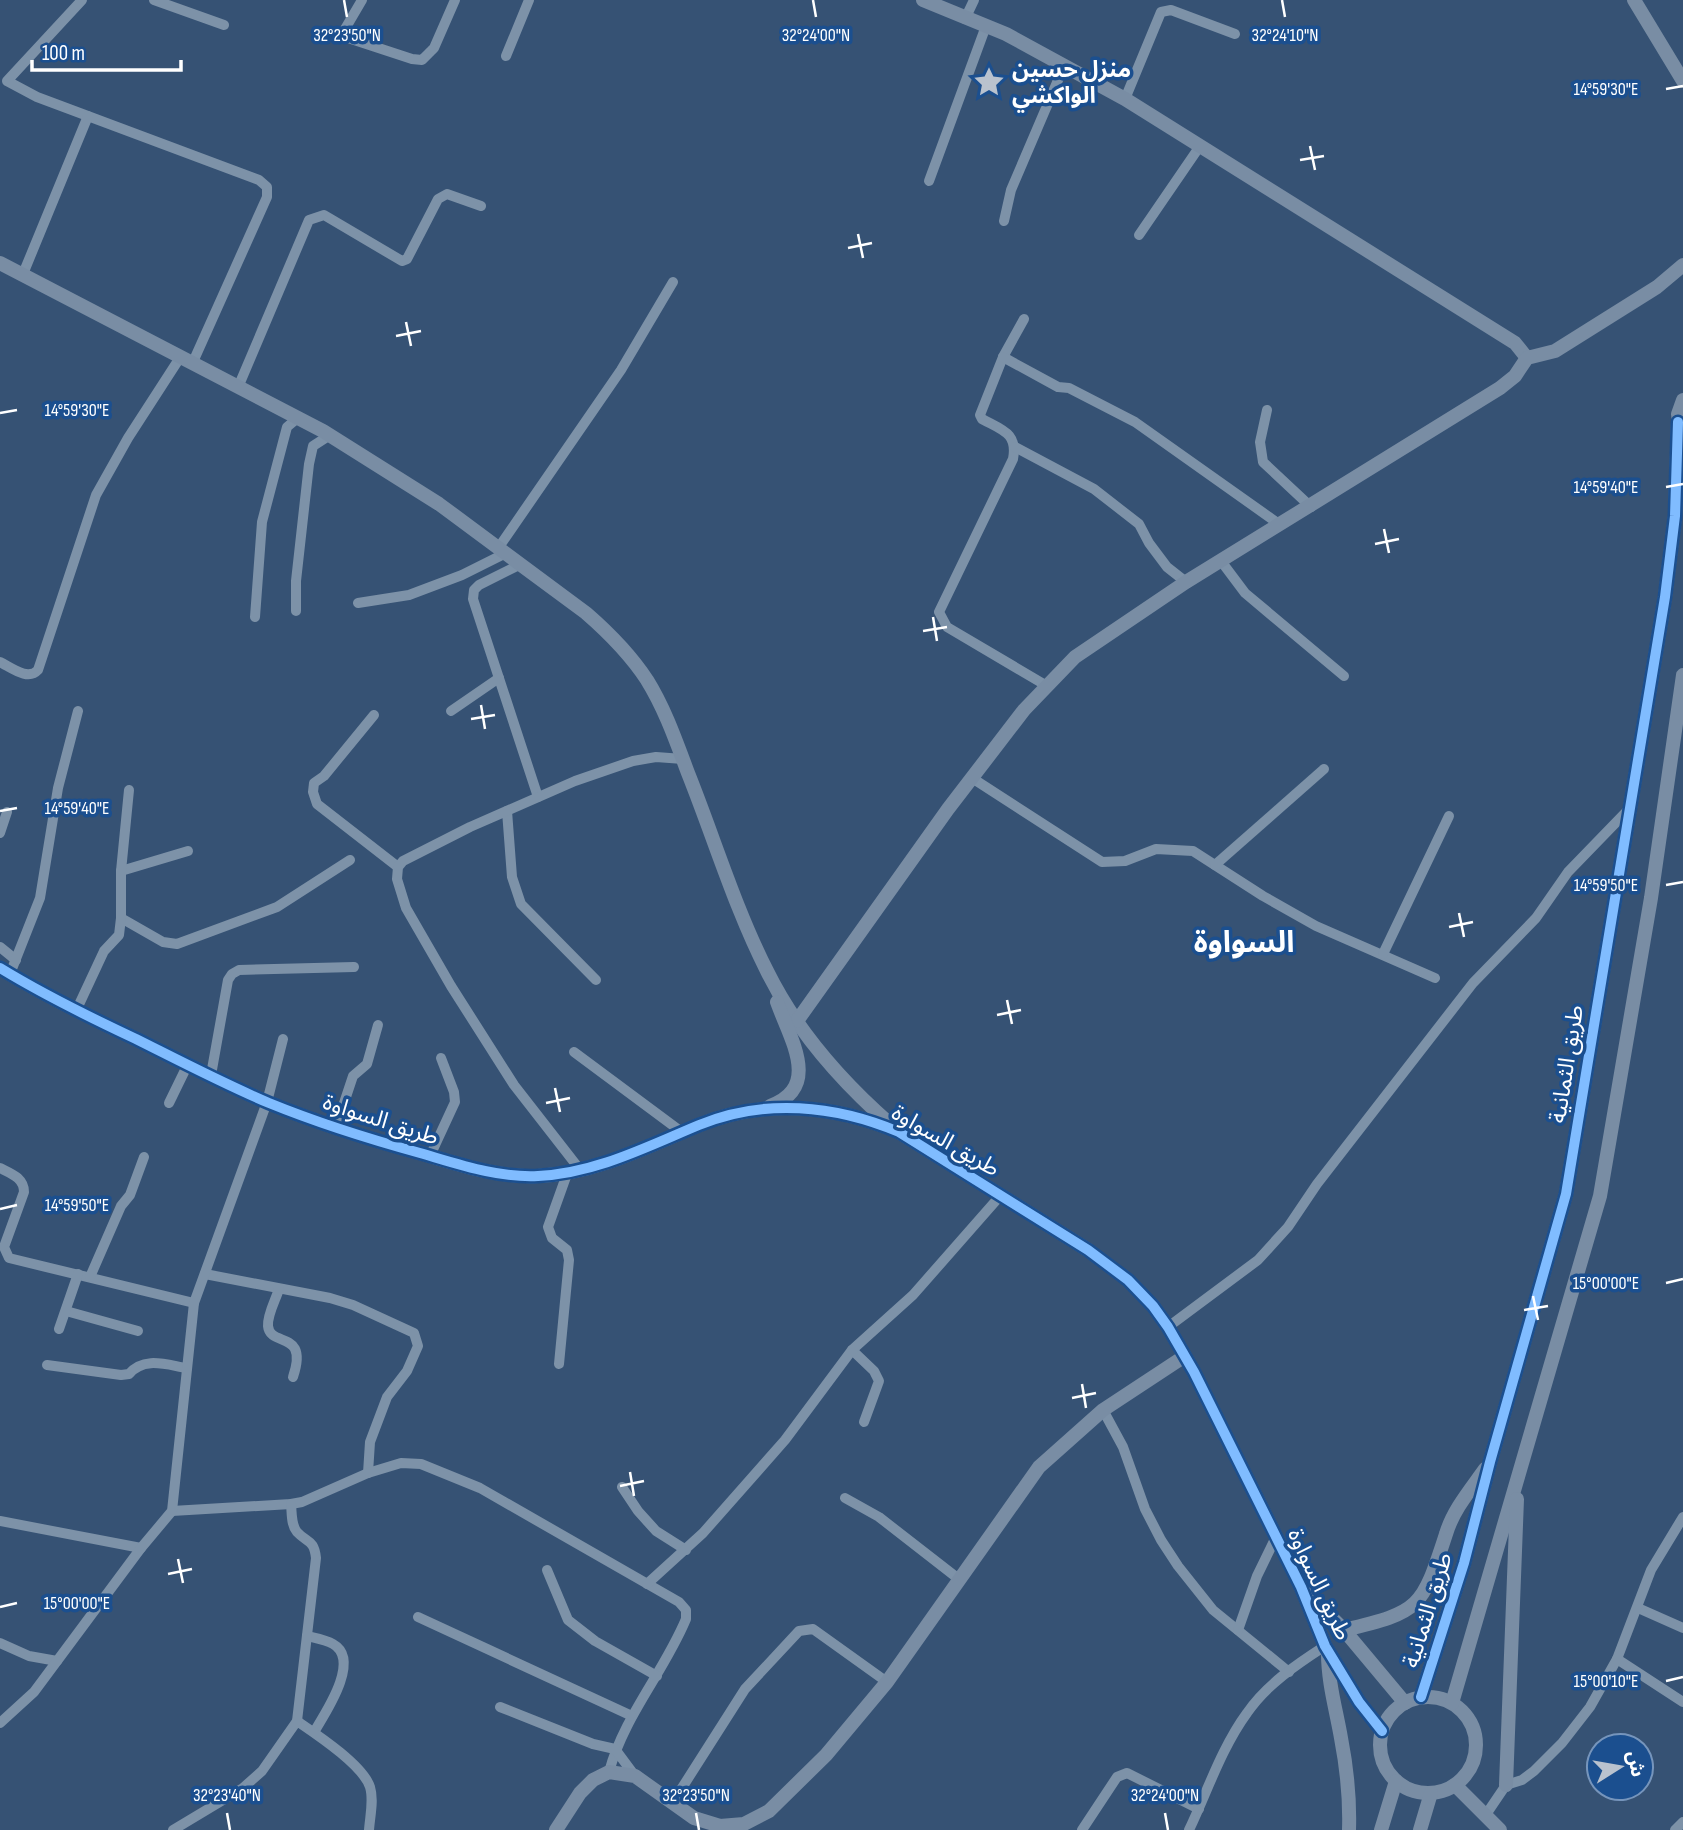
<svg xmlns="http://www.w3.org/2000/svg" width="1683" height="1830" viewBox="0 0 1683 1830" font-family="'Sofia Sans Condensed','Noto Sans Arabic',sans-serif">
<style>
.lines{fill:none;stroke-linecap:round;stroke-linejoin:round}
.street{stroke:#7d92a8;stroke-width:10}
.secondary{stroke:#798da4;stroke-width:14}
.cycleway-casing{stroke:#1b4f8f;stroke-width:15}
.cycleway{stroke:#80bcff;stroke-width:10}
.ticks{fill:none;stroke:#fff;stroke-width:2.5}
.labels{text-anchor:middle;stroke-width:7;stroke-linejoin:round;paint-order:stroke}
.poi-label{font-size:23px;font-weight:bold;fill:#fff;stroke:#1b4f8f;text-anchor:start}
.street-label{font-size:23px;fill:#fff;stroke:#1b4f8f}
.district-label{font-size:30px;font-weight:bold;fill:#fff;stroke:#1b4f8f}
.ticks-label{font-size:18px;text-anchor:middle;fill:#fff;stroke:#1b4f8f;stroke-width:7;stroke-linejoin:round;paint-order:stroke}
</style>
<rect width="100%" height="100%" fill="#365274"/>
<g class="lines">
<!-- street -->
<g class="street">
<path d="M82,0l-75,81 30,16 222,83 8,7v10l-74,165"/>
<path d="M154,0l70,25"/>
<path d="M362,0l-17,29 3,9 64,21 10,1 12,-12 21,-48"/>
<path d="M965,19l9,-19"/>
<path d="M506,56l23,-56"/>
<path d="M1125,99l36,-87 10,-2 64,24"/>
<path d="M929,181l57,-155"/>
<path d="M1004,221l7,-31 53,-124"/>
<path d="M1139,235l61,-89"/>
<path d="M23,274l65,-158"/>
<path d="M1024,319l-21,38 -23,58 2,4c20,11 36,14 31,40l-74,153 8,15 100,59"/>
<path d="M1003,357l55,30 11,1 66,34 144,102"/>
<path d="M239,385l70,-165 15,-5 78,46 5,-2 31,-60 9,-5 34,12"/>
<path d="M1267,410l-7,32 3,20 48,45"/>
<path d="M1015,447l79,42 45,35 10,19 18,24 19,15"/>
<path d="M499,547l122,-177 52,-88"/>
<path d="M1221,561l24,32 99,83"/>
<path d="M521,564l-42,21 -5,5 -1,9 65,198"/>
<path d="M358,603l51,-8 53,-20 44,-22"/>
<path d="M296,611v-30l13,-117 4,-18 17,-11"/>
<path d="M255,617l7,-95 25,-95 12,-10"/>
<path d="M0,662c12,6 28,19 38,8l58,-175 32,-57 53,-82"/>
<path d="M451,711l48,-33"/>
<path d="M374,715l-50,61 -10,7 -1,9 4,12 81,63"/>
<path d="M972,778l130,84 23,-1 31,-12 37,2 70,45 53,30 119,52"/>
<path d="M507,811l5,66 9,27 75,76"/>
<path d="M0,833l7,-21"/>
<path d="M1215,865l109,-96"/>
<path d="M121,871l67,-20"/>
<path d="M121,918l42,24 14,2 100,-37 73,-47"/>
<path d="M0,947l16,13"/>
<path d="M1383,954l66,-138"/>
<path d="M10,974l30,-76 18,-110 20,-77"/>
<path d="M76,1011l28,-60 15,-16 2,-17v-47l8,-81"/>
<path d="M574,1052l109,81"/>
<path d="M211,1075l17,-95 4,-6 7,-4 115,-3"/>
<path d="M169,1103l19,-39"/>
<path d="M336,1127l17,-51 14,-12 11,-39"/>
<path d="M430,1156l25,-54 -1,-10 -13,-34"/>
<path d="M0,1168c12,6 24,10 24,24l-20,55 5,11 185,45"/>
<path d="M581,1171l-67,-86 -63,-99 -45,-78 -9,-29 1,-12 5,-6 67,-34 105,-46 58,-20 23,-4 27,2"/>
<path d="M205,1274l125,24 23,7 61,28 4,13 -11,25 -20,26 -17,45 -2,31"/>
<path d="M90,1277l31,-71 9,-11 14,-38"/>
<path d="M279,1289c-3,10 -12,26 -11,37 2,22 41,3 25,51"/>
<path d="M66,1311l72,20"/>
<path d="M1168,1327l90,-67 30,-33 29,-43 156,-201 63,-65 32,-46 62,-64"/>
<path d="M59,1329l19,-55"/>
<path d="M852,1350l22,21 5,10 -15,41"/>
<path d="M559,1364l10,-104 -2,-10 -15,-12 -4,-11 19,-53"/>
<path d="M47,1365l74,10 8,-1c15,-18 38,-9 58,-6"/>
<path d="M1103,1410l20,37 22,62 16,31 17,26 35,44 76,62"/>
<path d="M622,1487l16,24 18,20 30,19"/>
<path d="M845,1498l34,19 81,63"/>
<path d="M172,1511l119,-7 11,-2 66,-29 33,-10 20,1 59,24 199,114 7,8v9c-22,53 -62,97 -77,153"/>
<path d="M0,1521l141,27"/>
<path d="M547,1570l21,50 27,21 62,35"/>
<path d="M647,1584l56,-51 82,-93 67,-90 61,-55 87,-99"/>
<path d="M1638,1608l45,20"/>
<path d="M418,1617l214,99"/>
<path d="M1238,1630l19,-54 19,-39"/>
<path d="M307,1636c8,2 19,4 26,8 29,16 -9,71 -19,88"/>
<path d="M0,1643l29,13 28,5"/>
<path d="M1617,1659l66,43"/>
<path d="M500,1707l93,37 22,5 20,27"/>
<path d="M297,1721c19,13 66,44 73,66 4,13 0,29 -1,43"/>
<path d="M0,1723l34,-31 107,-144 31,-37 22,-208 73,-201 16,-63"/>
<path d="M673,1802l72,-113 54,-58 14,-2 74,53"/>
<path d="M1485,1816l21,-31 16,-5 12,-9 28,-28 28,-36 27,-48 34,-89 32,-53"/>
<path d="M173,1830l70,-42 19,-17 35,-50 19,-163c-2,-19 -9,-15 -19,-26 -6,-7 -5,-18 -6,-28"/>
<path d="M1082,1830l35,-53 10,-4 72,36"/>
<path d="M1189,1830c18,-38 33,-83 58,-117 19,-28 50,-49 78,-67"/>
<path d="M1675,1830l8,-8"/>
</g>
<!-- secondary -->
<g class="secondary">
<path d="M923,0l83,34 119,65 390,244 12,15"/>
<path d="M1634,0l49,81"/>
<path d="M0,263l323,168 116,73 147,109c23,20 44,41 61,67 18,29 29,61 41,93 26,65 47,135 79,198 29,59 74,110 123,153"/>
<path d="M1680,429l-2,-15 5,-14"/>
<path d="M0,968c44,27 89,49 136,71 44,22 88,45 133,64 49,20 100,36 151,50 38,11 78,25 118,23 58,-3 108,-29 161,-51 65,-27 136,-20 200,7l189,118 40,30 25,26 15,21 26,45 107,215 24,59 34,56 23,29"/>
<path d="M797,1021l151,-212 76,-99 51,-53 111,-75 314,-194 15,-12 12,-18 28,-7 102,-64 26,-22"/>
<path d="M770,1106c52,-19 20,-67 7,-104"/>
<path d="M1307,1593l37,37 61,73"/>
<path d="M1344,1630c77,-18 78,-22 102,-96 7,-24 25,-45 39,-65"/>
<path d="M1328,1653c0,30 8,56 13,85 6,31 9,61 8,92"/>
<path d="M1421,1697l43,-134 26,-101 76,-268 99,-597 10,-81 3,-94"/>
<circle cx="1428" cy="1745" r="48"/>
<path d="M1452,1703l148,-507 51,-298 32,-223"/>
<path d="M1455,1785l45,45"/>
<path d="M1506,1785l11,-286"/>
<path d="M556,1830l24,-37 13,-13 16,-8 26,4 59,42 26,8 24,-2 25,-13 57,-56 61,-73 152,-215 64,-57 82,-54"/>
<path d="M1381,1830l15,-49"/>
<path d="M1420,1830l11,-37"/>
</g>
<defs>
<g id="cycleway">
<path d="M0,968c44,27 89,49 136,71 44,22 88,45 133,64 49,20 100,36 151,50 38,11 78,25 118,23 58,-3 108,-29 161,-51 65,-27 136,-20 200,7l189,118 40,30 25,26 15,21 26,45 107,215 24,59 34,56 23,29"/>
<path d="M1421,1697l43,-134 26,-101 76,-268 99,-597 10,-81 3,-94"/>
</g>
</defs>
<!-- cycleway casing -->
<use href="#cycleway" class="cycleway-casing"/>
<!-- cycleway -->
<use href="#cycleway" class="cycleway"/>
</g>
<!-- ticks -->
<path class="ticks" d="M344,0l3,17M813,0l3,17M1282,0l3,17M1666,89l17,-3M1310,146l5,24M1300,160l24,-4M858,234l5,24M848,248l24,-5M406,322l5,24M396,336l25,-5M0,413l17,-3M1666,487l17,-3M1384,529l5,24M1375,544l24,-5M933,617l4,24M923,631l24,-4M481,705l4,24M471,719l24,-4M0,811l17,-3M1666,885l17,-3M1459,913l5,24M1449,927l24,-5M1007,1000l5,24M997,1015l24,-5M555,1088l5,24M546,1103l24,-5M0,1209l17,-4M1666,1283l17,-4M1533,1296l5,24M1524,1310l24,-4M1082,1384l4,24M1072,1398l24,-5M630,1472l4,24M620,1486l24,-5M178,1559l5,24M168,1574l24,-5M0,1607l17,-4M1666,1681l17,-4M227,1813l3,17M696,1813l3,17M1165,1813l3,17"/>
<!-- icons -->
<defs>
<symbol id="sight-bare" viewBox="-9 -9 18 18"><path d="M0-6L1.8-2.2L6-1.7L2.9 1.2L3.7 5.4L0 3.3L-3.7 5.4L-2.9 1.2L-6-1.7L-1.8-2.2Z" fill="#b9c2ce" stroke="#1b4f8f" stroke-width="2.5" paint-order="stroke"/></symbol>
</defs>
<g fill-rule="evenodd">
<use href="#sight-bare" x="967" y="60" width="44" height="44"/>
</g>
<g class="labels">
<!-- poi labels -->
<g class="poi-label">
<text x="1012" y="77">منزل حسين<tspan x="1012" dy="26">الواكشي</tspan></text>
</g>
<!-- street labels -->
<g class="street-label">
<text transform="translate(1566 1064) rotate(-81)" y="8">طريق الثمانية</text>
<text transform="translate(381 1119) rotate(18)" y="8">طريق السواوة</text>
<text transform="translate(946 1140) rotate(30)" y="8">طريق السواوة</text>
<text transform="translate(1320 1584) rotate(65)" y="8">طريق السواوة</text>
<text transform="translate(1427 1610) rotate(-73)" y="8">طريق الثمانية</text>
</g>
<!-- district labels -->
<g class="district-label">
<text x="1244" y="952">السواوة</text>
</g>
</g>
<g class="ticks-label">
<text x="347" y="41">32°23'50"N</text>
<text x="816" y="41">32°24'00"N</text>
<text x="1285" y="41">32°24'10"N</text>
<text x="1606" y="95">14°59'30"E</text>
<text x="77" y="416">14°59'30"E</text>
<text x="1606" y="493">14°59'40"E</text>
<text x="77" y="814">14°59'40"E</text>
<text x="1606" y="891">14°59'50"E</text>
<text x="77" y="1211">14°59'50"E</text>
<text x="1606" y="1289">15°00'00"E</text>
<text x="77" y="1609">15°00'00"E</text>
<text x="1606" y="1687">15°00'10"E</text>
<text x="227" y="1801">32°23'40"N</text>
<text x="696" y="1801">32°23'50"N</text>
<text x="1165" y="1801">32°24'00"N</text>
</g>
<!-- north arrow -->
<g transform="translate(1620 1767) rotate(79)"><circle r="33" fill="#1b4f8f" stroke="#7695bc" stroke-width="2"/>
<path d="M0-5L12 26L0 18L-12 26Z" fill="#b9c2ce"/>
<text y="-10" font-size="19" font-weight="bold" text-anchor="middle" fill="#ffffff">ش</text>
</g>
<!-- scale -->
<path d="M32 60v10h149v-10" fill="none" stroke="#ffffff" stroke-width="3.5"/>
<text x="42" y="60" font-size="21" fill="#ffffff" stroke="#1b4f8f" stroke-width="5" paint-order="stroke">100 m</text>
</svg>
